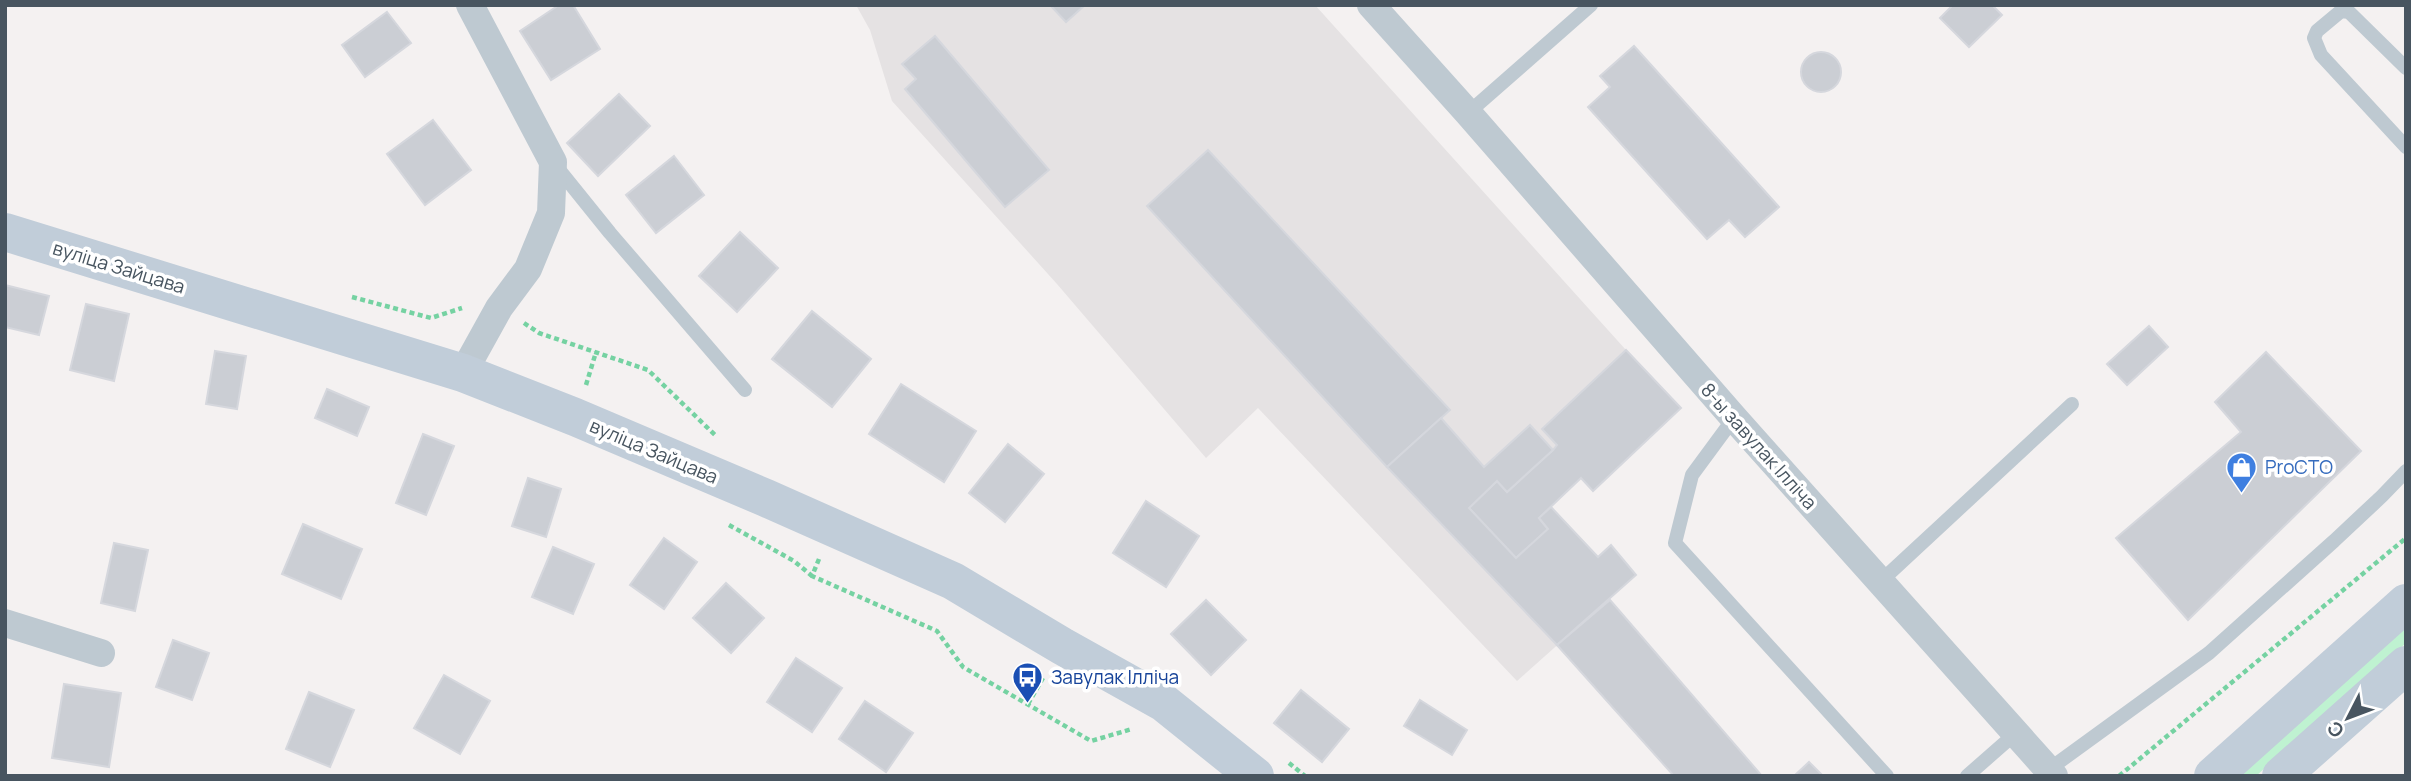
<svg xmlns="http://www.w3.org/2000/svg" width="2411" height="781" viewBox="0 0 2411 781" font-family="Manrope,sans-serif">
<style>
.education{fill:#e5e2e3}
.green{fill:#bff2d1}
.building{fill:#cbced4;stroke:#d5d7dd;stroke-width:2}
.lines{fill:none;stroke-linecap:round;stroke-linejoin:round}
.path{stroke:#75d2a2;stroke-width:4.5;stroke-dasharray:5 3.5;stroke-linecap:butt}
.lane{stroke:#bec9d1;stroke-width:14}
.street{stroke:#bec9d1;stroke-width:28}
.secondary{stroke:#c1cdd9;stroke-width:38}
.labels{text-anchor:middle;stroke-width:7;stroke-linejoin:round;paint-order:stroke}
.street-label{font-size:19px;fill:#485560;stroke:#fff}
.shop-label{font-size:19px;fill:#366cbe;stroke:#fff;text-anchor:start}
.transit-label{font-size:19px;fill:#164399;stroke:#fff;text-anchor:start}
</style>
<rect width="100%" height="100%" fill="#f4f1f1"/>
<!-- education -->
<path class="education" d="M856,5h459l311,345 -45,128 -30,29 47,50 13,-12 25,30 -119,106 -259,-273 -52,50 -149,-174 -165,-183 -22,-71z"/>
<!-- green -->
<path class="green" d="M2406,615v28l-150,133h-28z"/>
<!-- building -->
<g class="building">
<path d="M559,5h14l27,44 -49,31 -31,-49z"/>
<path d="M1050,5h35l-19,17z"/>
<path d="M1953,5h39l10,10 -33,32 -29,-29z"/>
<path d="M387,12l24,31 -46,34 -23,-32z"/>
<path d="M935,36l114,134 -44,37 -100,-118 11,-10 -14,-15z"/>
<path d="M1634,46l145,161 -34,30 -16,-17 -22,19 -119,-132 22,-20 -10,-11z"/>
<circle cx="1821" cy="72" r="20"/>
<path d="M619,94l31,32 -52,50 -31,-33z"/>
<path d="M433,120l38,50 -46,35 -38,-51z"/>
<path d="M1208,150l242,260 -63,57 -240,-261z"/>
<path d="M674,156l30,39 -48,38 -30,-38z"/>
<path d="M740,232l38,36 -41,44 -38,-36z"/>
<path d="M5,285l44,11 -10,39 -34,-8z"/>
<path d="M86,304l43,10 -15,67 -44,-11z"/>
<path d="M812,311l59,48 -39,48 -60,-48z"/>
<path d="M2149,326l19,21 -41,38 -20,-21z"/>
<path d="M1626,350l55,58 -88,83 -12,-13 -42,40 9,11 -32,29 -47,-50 28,-27 10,11 46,-42 4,-5 -15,-16z"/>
<path d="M215,351l31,5 -9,53 -31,-5z"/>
<path d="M2266,352l95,99 -173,169 -72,-82 125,-106 -26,-30z"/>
<path d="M901,384l75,47 -32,51 -75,-48z"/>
<path d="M327,389l42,18 -12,29 -42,-18z"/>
<path d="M1441,418l43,49 46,-42 23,25 -46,42 -10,-11 -28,27 47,50 32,-29 -9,-11 12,-11 47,50 13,-12 25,30 -79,70 -170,-178z"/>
<path d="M423,434l31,12 -28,69 -30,-12z"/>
<path d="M1008,444l36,30 -39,48 -36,-29z"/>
<path d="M528,478l33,11 -15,48 -34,-11z"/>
<path d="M1146,501l53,35 -33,51 -53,-34z"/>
<path d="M303,524l59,25 -21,50 -59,-25z"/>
<path d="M664,538l33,24 -33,47 -34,-24z"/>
<path d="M114,543l34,7 -13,61 -34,-8z"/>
<path d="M553,547l41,17 -21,50 -41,-17z"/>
<path d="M726,583l38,35 -33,35 -38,-35z"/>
<path d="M1206,600l40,40 -35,35 -40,-41z"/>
<path d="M1610,600l152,176h-88l-117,-131z"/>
<path d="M173,640l36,13 -17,47 -36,-13z"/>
<path d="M796,658l46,30 -30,44 -45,-30z"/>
<path d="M444,675l46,26 -30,53 -46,-26z"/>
<path d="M64,684l57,9 -12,74 -57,-9z"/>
<path d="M1301,690l48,39 -27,33 -48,-39z"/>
<path d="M309,692l45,18 -24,57 -44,-18z"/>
<path d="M1420,700l47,30 -15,25 -48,-29z"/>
<path d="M865,701l48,32 -27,39 -47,-33z"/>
<path d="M1809,762l14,14h-29z"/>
</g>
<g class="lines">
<!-- path -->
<g class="path">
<path d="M352,297l79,21 31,-10"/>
<path d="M524,323l15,10 109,37 67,65"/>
<path d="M586,385l10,-33"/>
<path d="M729,525l65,36 18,15"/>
<path d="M819,559l-7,17 125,55 26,36 128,74 41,-12"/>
<path d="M1028,704l15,-26"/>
<path d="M1289,763l16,13"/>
<path d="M2119,776l287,-238"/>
</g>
<!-- lane -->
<g class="lane">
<path d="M2406,68l-57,-56 -8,-1 -24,20 -3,7 7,17 85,92"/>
<path d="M1468,113l123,-108"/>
<path d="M556,166l54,67 135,157"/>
<path d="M1734,418l-42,57 -17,68 212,233"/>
<path d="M1881,581l191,-177"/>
<path d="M2048,770l161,-117 125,-112 48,-45 24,-25"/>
<path d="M1967,776l49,-43"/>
</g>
<!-- street -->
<g class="street">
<path d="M1371,5l97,108 266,305 320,358"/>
<path d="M463,373l36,-65 29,-39 23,-56 2,-51 -83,-157"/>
<path d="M5,623l96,30"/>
</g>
<!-- secondary -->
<g class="secondary">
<path d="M5,232l458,141 112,44 191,81 187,83 109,65 102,57 91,73"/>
<path d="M2213,776l193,-173"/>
<path d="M2281,776l125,-111"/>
</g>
</g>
<!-- icons -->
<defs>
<symbol id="shop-pin" viewBox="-11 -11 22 30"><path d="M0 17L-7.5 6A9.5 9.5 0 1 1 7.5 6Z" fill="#3f7fe0" stroke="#fff"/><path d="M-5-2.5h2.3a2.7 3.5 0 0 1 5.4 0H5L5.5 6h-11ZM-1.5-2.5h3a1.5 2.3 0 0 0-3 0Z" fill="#fff"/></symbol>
<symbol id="bus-pin" viewBox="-11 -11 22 30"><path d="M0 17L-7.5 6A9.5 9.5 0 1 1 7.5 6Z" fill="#1a4fb4" stroke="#fff"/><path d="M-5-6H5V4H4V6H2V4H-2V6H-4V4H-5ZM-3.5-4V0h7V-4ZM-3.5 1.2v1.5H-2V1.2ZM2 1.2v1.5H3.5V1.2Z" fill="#fff"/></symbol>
</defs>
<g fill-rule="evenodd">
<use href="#shop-pin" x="2224" y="450" width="35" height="47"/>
<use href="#bus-pin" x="1010" y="660" width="35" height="47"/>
</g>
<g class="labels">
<!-- street labels -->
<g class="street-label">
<text transform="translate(119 267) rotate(17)" y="7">вуліца Зайцава</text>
<text transform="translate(1759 446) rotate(48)" y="7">8-ы завулак Ілліча</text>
<text transform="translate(654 451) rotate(23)" y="7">вуліца Зайцава</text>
</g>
<!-- shop labels -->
<g class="shop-label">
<text x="2265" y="474">ProСТО</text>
</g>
<!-- transit labels -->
<g class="transit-label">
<text x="1051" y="684">Завулак Ілліча</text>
</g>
</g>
<!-- border -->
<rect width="2411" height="781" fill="none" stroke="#485560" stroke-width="14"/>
<!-- north arrow -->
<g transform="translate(2348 718) rotate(228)" stroke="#ffffff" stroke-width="5" paint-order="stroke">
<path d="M0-5L12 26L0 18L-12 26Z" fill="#485560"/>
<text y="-10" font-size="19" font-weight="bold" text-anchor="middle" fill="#485560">С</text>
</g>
</svg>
